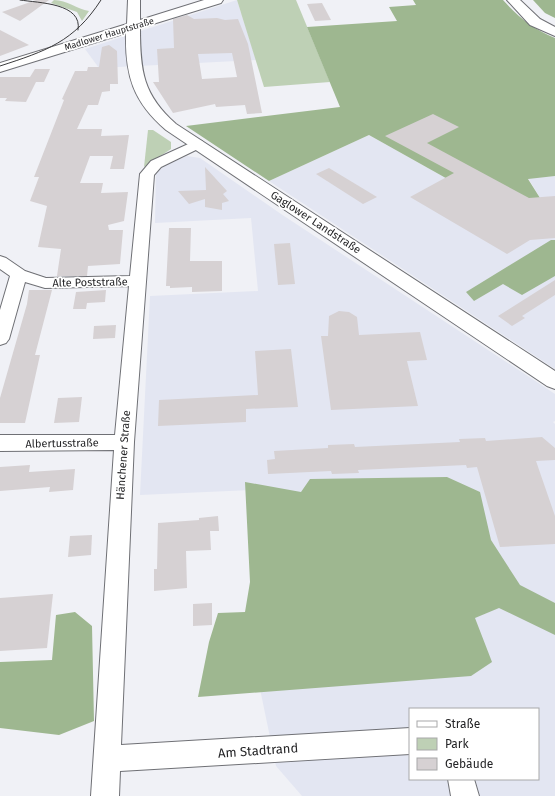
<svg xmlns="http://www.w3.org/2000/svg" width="555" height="796" viewBox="0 0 555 796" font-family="'Fira Sans',sans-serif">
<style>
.built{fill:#e3e6f2;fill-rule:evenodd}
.green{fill:#bed0b5}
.forest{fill:#9eb790}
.building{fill:#d6d1d3;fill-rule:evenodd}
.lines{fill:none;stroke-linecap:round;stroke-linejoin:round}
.minor-casing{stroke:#6f7075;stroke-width:2}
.major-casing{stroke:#6f7075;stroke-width:2}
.highway-casing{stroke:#6f7075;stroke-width:2}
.minor{fill:#fff;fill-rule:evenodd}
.major{fill:#fff;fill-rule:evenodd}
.highway{fill:#fff;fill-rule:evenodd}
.tram{stroke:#3a3a3c;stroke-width:1}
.labels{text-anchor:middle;stroke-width:3.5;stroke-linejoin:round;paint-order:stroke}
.far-street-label{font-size:9px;fill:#252527;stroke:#fff}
.street-label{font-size:11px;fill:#252527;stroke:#fff}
.near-street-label{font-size:13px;fill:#252527;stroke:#fff}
</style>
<rect width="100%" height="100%" fill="#f0f1f6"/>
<!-- built -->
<g class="built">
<path d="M237,0l19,60 -157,8 -14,-19z"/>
<path d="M369,135l143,80 35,-6 -19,-31 27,-2v193l-286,-188z"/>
<path d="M187,156l13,2 81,56 274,180v27l-2,1 2,2v372h-253l-26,-30 -16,-77 -9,-199 -111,5 10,-199 108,-5 -7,-73 -96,5 1,-50 9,-8zM410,709h128v70h-128z"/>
</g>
<!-- green -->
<g class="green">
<path d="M54,0c13,0 23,9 35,11l-7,10 -5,-9 -26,-9z"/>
<path d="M237,0h59l34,82 -66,5z"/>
<path d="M148,130h5l18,12v7l-27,18z"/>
</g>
<!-- forest -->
<g class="forest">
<path d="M413,0h90c16,18 31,29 52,38v138l-27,3 19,30 -35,6 -143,-80 -100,46 -83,-55 154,-19 -33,-80 90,-6 -8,-14 27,-2z"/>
<path d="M533,0h22v18l-10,-5z"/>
<path d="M551,240h4v36l-33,19 -19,-11 -29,17 -8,-9z"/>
<path d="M447,477l33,15 11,48 29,45 35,18v32l-56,-27 -24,10 17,44 -21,14 -273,21 11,-55 9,-29 27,-1 5,-30 -5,-100 56,10 9,-13z"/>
<path d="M75,612l17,14 2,95 -35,14 -59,-7v-66l52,-2 4,-45z"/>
</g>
<!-- building -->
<g class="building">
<path d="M36,0h13l-29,21 -18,-9z"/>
<path d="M322,3l9,17 -16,1 -8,-17z"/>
<path d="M187,15l7,4 23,-1 8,2 13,-1 10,25 14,69 -15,1 -2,-9 -29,2 -1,-3 -42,9 -20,-31h6l-2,-33 17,-1 -1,-29zM232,53l5,24 -35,2 -4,-25z"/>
<path d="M0,30l29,15 -29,11z"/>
<path d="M109,45l8,6 1,33h-8v7l-8,1 -4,13h-10l-11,24h25l-1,7 28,-1 -5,34h-14l3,-13h-23l-10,27h23l-2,10 27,-1 -4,29 -16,4 1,5h14l-3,34 -32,2 -1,10h-30l4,-27 -23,-2 9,-41 -17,-5 9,-24h-5l30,-77 -2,-1 13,-28h12l1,-4h11l3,-20z"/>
<path d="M35,69h15l-6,13h-8l-10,20 -21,-1 2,-3h-7v-21h30z"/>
<path d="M433,114l26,13 -32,16 102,55 26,-2v42l-25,2 -23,14 -97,-57 44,-24 -69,-37z"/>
<path d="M205,167l22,24 -4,3 6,7 -7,2v7l-17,-3v-8l-16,5 -11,-13 28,-1z"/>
<path d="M329,168l48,29 -14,7 -47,-30z"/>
<path d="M169,228h22l-1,33h32v30l-30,1v-5l-22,1v-2h-4z"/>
<path d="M290,243l5,41 -17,1 -4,-41z"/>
<path d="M555,280v15l-33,21 3,2 -13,8 -14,-10z"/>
<path d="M29,290h23l-17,65h5l-15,68h-25v-25l27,-94z"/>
<path d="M106,290l-1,12 -18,1 -1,6h-13l3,-17z"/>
<path d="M339,311l10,1 8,5 2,18 61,-3 7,28 -20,1 11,45 -87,4 -10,-74h7l1,-20z"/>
<path d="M116,325l-1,13 -22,1 1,-13z"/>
<path d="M291,349l7,58 -52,2v13l-88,4 1,-26 99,-5 -3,-44z"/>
<path d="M82,397l-3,25 -25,1 4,-25z"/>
<path d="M542,437l13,11v12l-19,1 19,55v28l-55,3 -23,-80 -10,1 -1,-3 -108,5 1,3 -27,1 -1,-3 -63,3 -1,-14 8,-1 -1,-8 54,-3v-3l26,-1 1,3 105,-5 -1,-3 26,-1 1,3z"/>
<path d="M30,465l-1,7 46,-3 -2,21 -24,2 1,-5 -50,4v-24z"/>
<path d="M218,516l1,15h-9l1,19 -25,1 1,37 -33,3v-22h3l1,-46 41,-3v-2z"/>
<path d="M92,535l-1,20 -23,2 2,-21z"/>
<path d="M53,594l-6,54 -47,3v-53z"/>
<path d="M212,603v22l-19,1v-22z"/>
</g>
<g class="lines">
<defs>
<g id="minor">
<path d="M197,140l5,1 2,3 -2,3 -41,20 -7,8 -20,267 -13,303 289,-17v26l-290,17 -1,25h-28l23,-346 -114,1v-16h115l14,-149 -84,2 -20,-6 -16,57 -3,4 -6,2v-35l10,-34 -10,-7v-13l6,2 19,13 21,7 84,-2 10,-102 11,-13z"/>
<path d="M448,779h26l5,17h-28z"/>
</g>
<path id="major" d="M128,0h12v20l64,-20h19l-2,3 -81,25c0,43 3,67 36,96l379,247v18l-8,-3 -381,-256c-33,-28 -41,-55 -40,-97l-126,39v-9l127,-39z"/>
<path id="highway" d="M507,0h13l20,19 15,8v9l-25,-11z"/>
</defs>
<!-- minor casing -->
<use href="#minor" class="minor-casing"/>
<!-- major casing -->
<use href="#major" class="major-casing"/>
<!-- highway casing -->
<use href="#highway" class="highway-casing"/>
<!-- minor -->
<use href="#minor" class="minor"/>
<!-- major -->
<use href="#major" class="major"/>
<!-- highway -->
<use href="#highway" class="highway"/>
<!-- tram -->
<g class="tram">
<path d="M20,0c19,3 63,3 58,30"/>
<path d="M0,66c46,-15 74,-24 101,-66"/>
</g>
</g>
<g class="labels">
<!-- far-street labels -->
<g class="far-street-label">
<text transform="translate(109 34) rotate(-17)" y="3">Madlower Hauptstraße</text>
</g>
<!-- street labels -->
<g class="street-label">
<text transform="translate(316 222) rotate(33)" y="4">Gaglower Landstraße</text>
<text transform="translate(90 282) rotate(-1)" y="4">Alte Poststraße</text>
<text transform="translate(62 443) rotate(-1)" y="4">Albertusstraße</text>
<text transform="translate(123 455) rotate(-86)" y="4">Hänchener Straße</text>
</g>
<!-- near-street labels -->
<g class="near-street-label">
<text transform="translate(258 750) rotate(-4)" y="5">Am Stadtrand</text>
</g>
</g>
<!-- legend -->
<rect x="409" y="708" width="130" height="72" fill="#ffffff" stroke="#a8a8a9"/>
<rect x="417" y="721" width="20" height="6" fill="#ffffff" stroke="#a8a8a9"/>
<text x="445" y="728" font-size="12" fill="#252527">Straße</text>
<rect x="417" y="738" width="20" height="12" fill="#bed0b5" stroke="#a8a8a9"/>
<text x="445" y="748" font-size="12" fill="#252527">Park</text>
<rect x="417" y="758" width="20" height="12" fill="#d6d1d3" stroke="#a8a8a9"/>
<text x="445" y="768" font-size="12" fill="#252527">Gebäude</text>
</svg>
